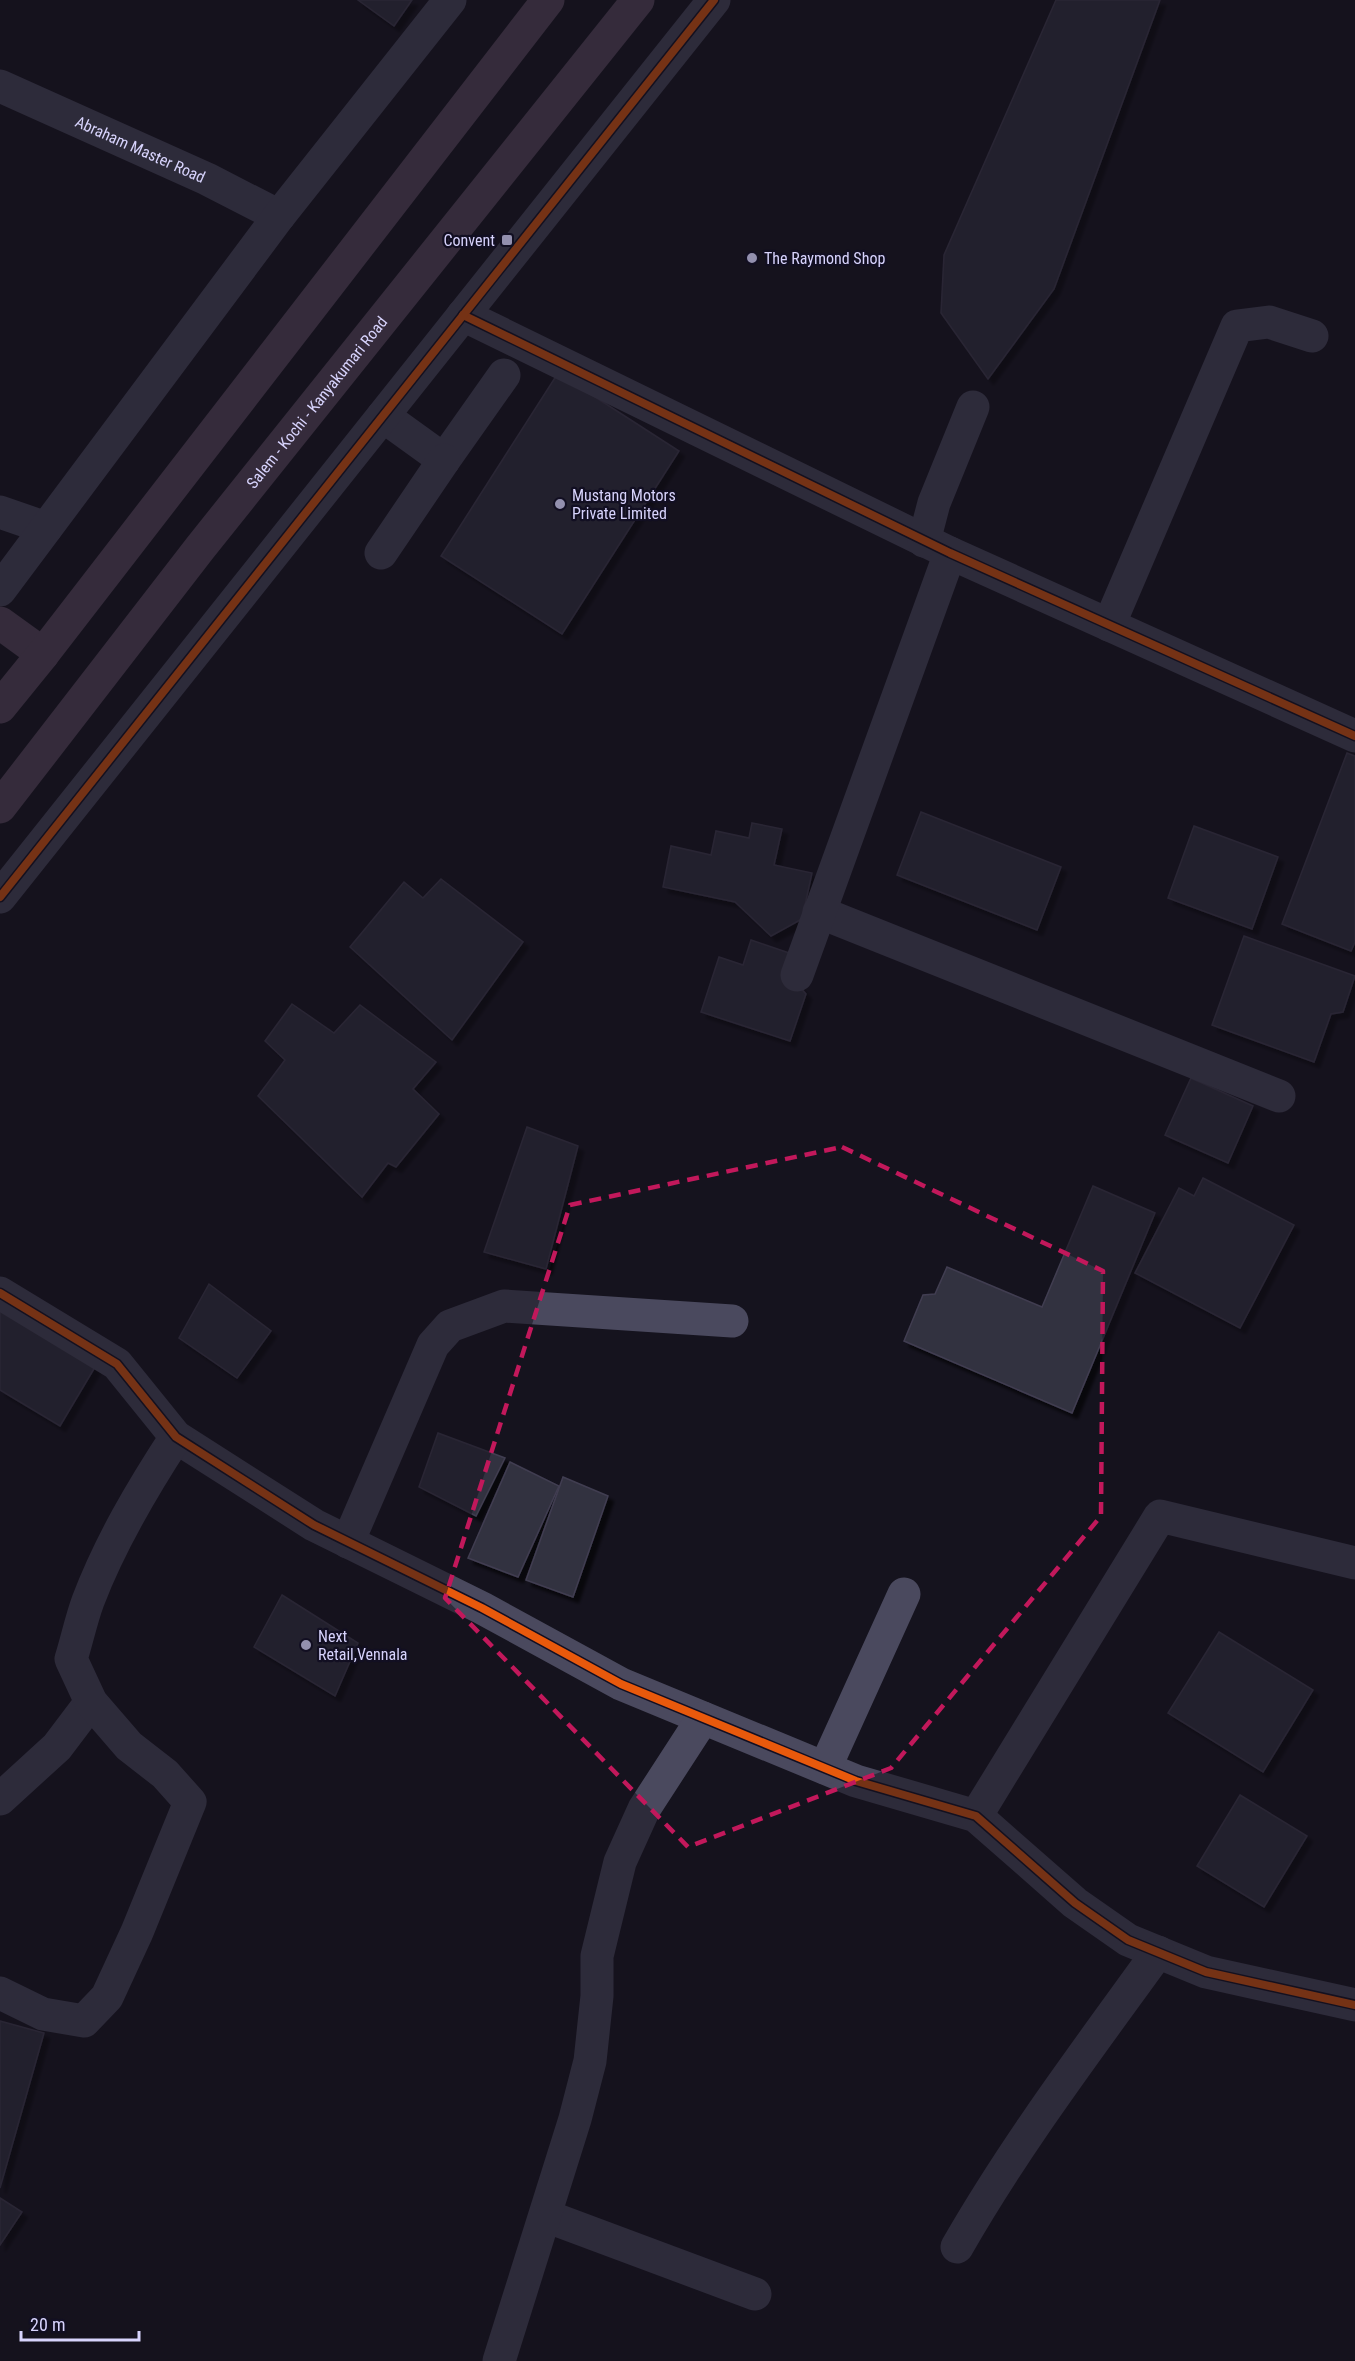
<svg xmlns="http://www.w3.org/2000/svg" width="1355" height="2361" viewBox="0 0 1355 2361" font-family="'Roboto Condensed',sans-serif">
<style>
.building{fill:#333140;stroke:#413e51;stroke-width:1.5;filter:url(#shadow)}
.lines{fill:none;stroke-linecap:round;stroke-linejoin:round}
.minor{stroke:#4a495e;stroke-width:33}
.highway{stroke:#5b4a5f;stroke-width:33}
.cycleway-casing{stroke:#120f22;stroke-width:11}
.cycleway{stroke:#e8590c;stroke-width:8}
.marked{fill:none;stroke:#c2185b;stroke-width:4.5;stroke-dasharray:12 8;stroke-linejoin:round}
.poi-dot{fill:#9390ae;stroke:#120f22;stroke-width:2}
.labels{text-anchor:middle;stroke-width:4.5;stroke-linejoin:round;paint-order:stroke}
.street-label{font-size:16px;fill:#d7d3fc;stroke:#120f22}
.poi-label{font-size:16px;fill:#d7d3fc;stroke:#120f22;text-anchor:start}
</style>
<defs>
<filter id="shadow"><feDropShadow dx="5.5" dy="5.5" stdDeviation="1.5" flood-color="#0009"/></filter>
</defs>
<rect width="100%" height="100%" fill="#15131e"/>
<!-- building -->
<g class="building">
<path d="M358,0h54l-18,26z"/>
<path d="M1056,0h104l-106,289 -66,90 -47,-66 3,-58z"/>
<path d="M558,373l121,78 -117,183 -121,-78z"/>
<path d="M1347,753l8,3v186l-4,9 -69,-27z"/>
<path d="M921,812l140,55 -24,63 -140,-55z"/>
<path d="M752,823l30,6 -8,36 38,8 -10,46 -31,17 -36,-34 -72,-15 8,-41 40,9 5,-24 33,7z"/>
<path d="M1194,826l84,31 -26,72 -84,-31z"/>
<path d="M441,879l82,63 -71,98 -102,-93 54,-65 19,16z"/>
<path d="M1244,936l111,40 -12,36 -12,2 -17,48 -102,-37z"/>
<path d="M751,940l47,16 -7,21 15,17 -16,47 -89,-29 18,-55 24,8z"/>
<path d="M292,1004l42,29 26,-28 76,57 -23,27 26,25 -43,53 -8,-4 -26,34 -104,-101 27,-36 -20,-19z"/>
<path d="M1191,1078l62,28 -25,57 -63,-28z"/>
<path d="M527,1127l51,19 -32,123 -62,-17z"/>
<path d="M1203,1178l91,47 -54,103 -105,-55 44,-85 15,8z"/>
<path d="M1093,1186l62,27 -83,200 -168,-72 19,-46 12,-1 12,-27 95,40z"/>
<path d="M209,1284l62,47 -34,47 -58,-40z"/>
<path d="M0,1304l98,58 -38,64 -60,-36z"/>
<path d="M438,1433l67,25 -29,58 -57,-29z"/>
<path d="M510,1462l49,24 -41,91 -50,-19z"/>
<path d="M563,1477l45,19 -35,101 -47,-17z"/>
<path d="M282,1595l76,48 -23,53 -81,-49z"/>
<path d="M1219,1632l94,58 -50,82 -95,-59z"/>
<path d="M1240,1795l67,41 -43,71 -67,-41z"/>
<path d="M0,2021l44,12 -44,155z"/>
<path d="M0,2198l22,14 -22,33z"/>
</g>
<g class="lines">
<!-- minor -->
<g class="minor">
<path id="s1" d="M0,86l207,93 72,37"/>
<path d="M463,315l487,238 405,183"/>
<path d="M383,416l61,44 60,-85"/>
<path d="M0,512l46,16"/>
<path d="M924,541l10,-38 39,-96"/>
<path d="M381,553l63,-93"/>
<path d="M0,590l279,-374 171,-216"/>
<path d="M1109,625l128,-299 32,-4 43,14"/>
<path d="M0,897l714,-897"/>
<path d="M819,912l460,184"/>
<path d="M797,975l153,-422"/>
<path d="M0,1293l117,71 59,73 138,88 168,83 139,76 235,97 120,35 99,87 53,37 78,32 149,33"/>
<path d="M348,1542l85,-197 17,-19 54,-20 228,15"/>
<path d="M825,1768l79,-174"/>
<path d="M0,1799l57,-52 34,-45"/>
<path d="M976,1816l184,-300 195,47"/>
<path d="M0,1993l43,21 41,7 23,-24 30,-65 53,-130 -25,-28 -36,-28 -38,-44 -20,-43c6,-19 10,-39 17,-58 22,-58 54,-112 88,-164"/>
<path d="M546,2216l209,78"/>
<path d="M957,2247c59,-103 131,-198 201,-295"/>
<path d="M499,2361l76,-242 15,-58 7,-65v-40l23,-94 24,-53 59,-91"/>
</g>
<!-- highway -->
<g class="highway">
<path d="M0,623l43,31"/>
<path d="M0,707l43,-53 505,-654"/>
<path id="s2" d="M0,807l200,-259 438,-548"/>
</g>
<defs>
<g id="cycleway">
<path d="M463,315l487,238 405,183"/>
<path d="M0,897l714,-897"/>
<path d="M0,1293l117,71 59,73 138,88 168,83 139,76 235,97 120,35 99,87 53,37 78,32 149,33"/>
</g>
</defs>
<!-- cycleway casing -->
<use href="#cycleway" class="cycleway-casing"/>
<!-- cycleway -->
<use href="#cycleway" class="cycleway"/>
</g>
<!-- marked area -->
<path d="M0 0H1355V2361H0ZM842,1147l261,124 -2,245 -210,252 -203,79 -243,-249 125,-393z" fill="#15131e" fill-opacity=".55" fill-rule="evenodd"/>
<path class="marked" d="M842,1147l261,124 -2,245 -210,252 -203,79 -243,-249 125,-393z"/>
<!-- markers -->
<g class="poi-dot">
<rect x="501" y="234" width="12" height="12" rx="3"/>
<circle cx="752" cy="258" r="6"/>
<circle cx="560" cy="504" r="6"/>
<circle cx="306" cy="1645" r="6"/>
</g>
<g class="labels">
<!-- street labels -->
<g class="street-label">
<text dy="6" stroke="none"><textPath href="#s1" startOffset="154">Abraham Master Road</textPath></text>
<text dy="6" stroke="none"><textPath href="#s2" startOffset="514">Salem - Kochi - Kanyakumari Road</textPath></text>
</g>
<!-- poi labels -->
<g class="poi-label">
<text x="495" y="246" text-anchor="end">Convent</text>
<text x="764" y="264">The Raymond Shop</text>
<text x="572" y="501">Mustang Motors<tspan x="572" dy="18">Private Limited</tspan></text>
<text x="318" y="1642">Next<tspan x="318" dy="18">Retail,Vennala</tspan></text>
</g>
</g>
<!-- scale -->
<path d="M21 2331v9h118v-9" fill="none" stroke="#d7d3fc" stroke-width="3"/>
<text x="30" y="2331" font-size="18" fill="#d7d3fc" stroke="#120f22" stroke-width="4.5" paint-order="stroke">20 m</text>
</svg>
